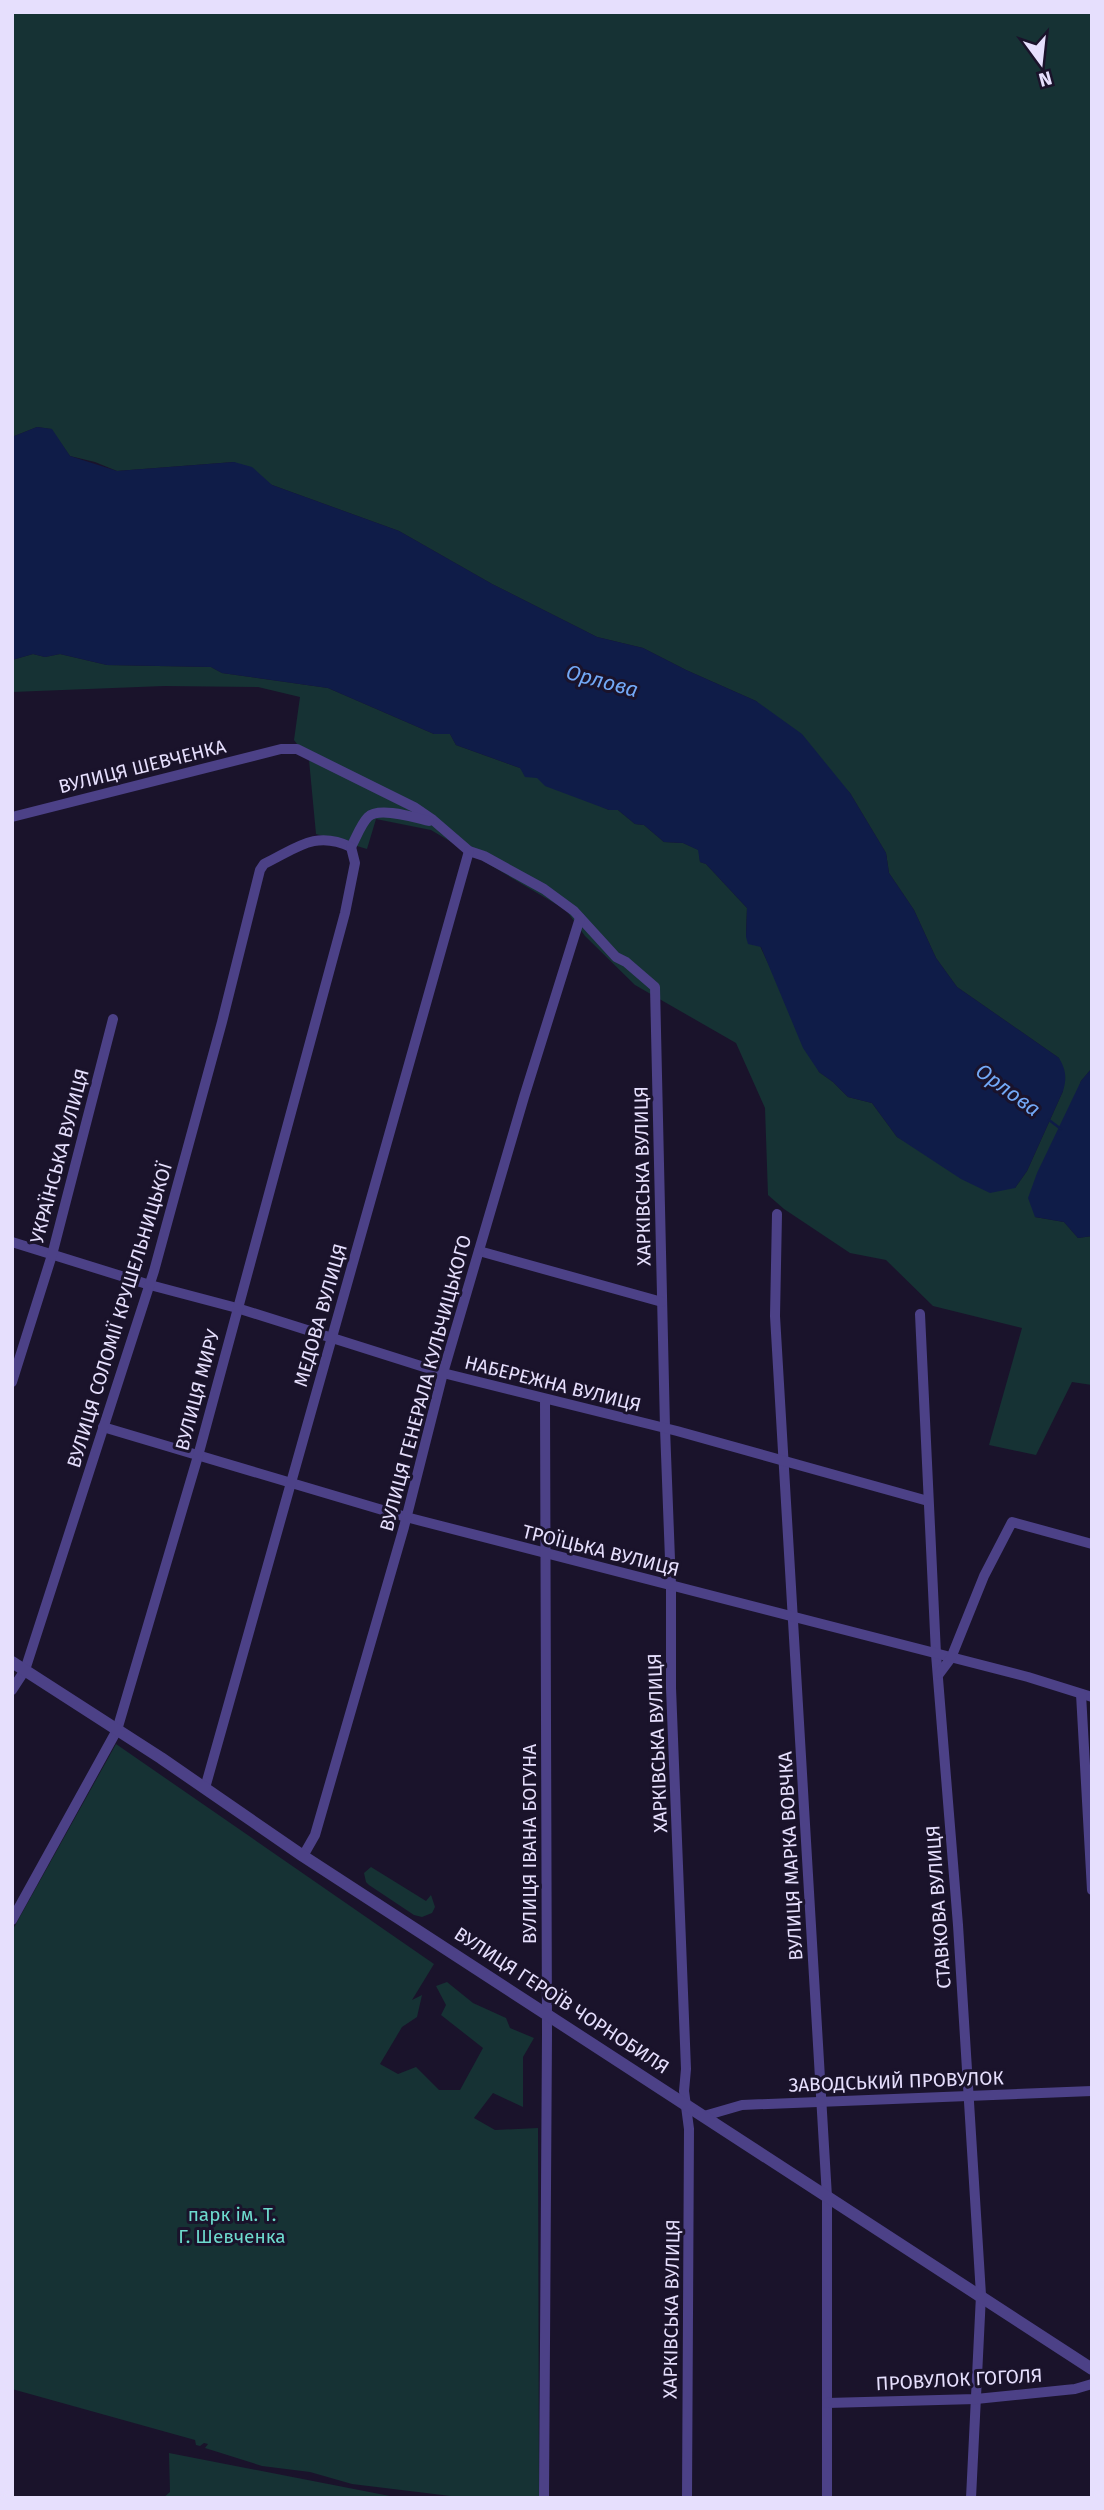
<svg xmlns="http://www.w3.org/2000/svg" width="1104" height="2510" viewBox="0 0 1104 2510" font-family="'Fira Sans',sans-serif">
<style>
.green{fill:#163234}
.water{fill:#0f1c48}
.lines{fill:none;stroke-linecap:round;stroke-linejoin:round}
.stream{stroke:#0f1c48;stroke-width:2.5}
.minor{stroke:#4c4187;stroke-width:10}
.tertiary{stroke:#4c4187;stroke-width:12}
.labels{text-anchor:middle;stroke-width:6;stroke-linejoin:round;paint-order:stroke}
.street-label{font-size:19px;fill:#e6dffd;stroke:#1a132b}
.park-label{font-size:19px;fill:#6ddacd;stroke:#1a132b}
.water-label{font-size:21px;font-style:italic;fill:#73a9f7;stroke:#1a132b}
</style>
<rect width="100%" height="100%" fill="#1a132b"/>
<!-- green -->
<g class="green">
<path d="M12,12h1080v1056l-11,13 -46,136 29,5 14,16 14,-2v149l-20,-3 -36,73 -47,-10 33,-117 -89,-22 -47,-46 -36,-7 -66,-44 -16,-14 -3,-87 -29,-65 -101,-58 -50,-49 -19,-26 -135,-80 -55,-11 -9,30 -51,-15 -7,-74 -15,-20 6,-43 -42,-10 -94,-1 -152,6v-32l21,-6 12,3 15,-3 47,11 104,2 11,6 106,15 106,46h16l6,11 64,23 18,10 71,32h9l17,14 9,1 20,17 19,1 16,7 1,12 6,2 41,44 -1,28 14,10 59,126 14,10 15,15 24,6 25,34 27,15 91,36 12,-17 36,-80 -4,-33 -102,-71 -21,-29 -22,-48 -25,-37 -3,-20 -36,-60 -94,-92 -70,-31 -43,-22 -46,-11 -105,-53 -93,-53 -127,-46 -38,-23 -117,9 -22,-9 -25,-6 -19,-27 -14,-2 -25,10z"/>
<path d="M116,1744l318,220 -22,36 10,-5 -5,22 -15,10 -22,37 18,10 18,-7 23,23h21l23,-42 -42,-33 5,-10 -10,-19 11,-4 26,21 33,15 4,10 24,10 -11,19v50l-30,-14 -19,25 21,12 43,-2 1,370h-72l-115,-14 -42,-12 -48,-6 -57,-18 3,-4 -4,-1 -4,3 -4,-1 -1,-5 -183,-51v-458z"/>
<path d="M371,1867l55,34 5,-6 4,12 -3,6 -10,4 -8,-2 -45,-30 -3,-3 -2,-9z"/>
<path d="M169,2453l231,45h-237l7,-6z"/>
</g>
<!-- water -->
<g class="water">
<path d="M37,427l15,2 18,27 47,15 117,-9 18,5 20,18 127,46 93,53 105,53 46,11 43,22 70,31 46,33 48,59 36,60 3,20 25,37 22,48 21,29 102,71c7,12 8,20 4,33l-36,80 -12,17 -25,5 -29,-14 -64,-42 -25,-34 -24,-6 -15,-15 -14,-10 -16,-24 -42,-101 -13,-3 -2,-7 1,-29 -41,-44 -6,-2 -2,-12 -15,-7 -19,-1 -20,-17 -9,-1 -17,-14h-9l-64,-24 -8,-8 -12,-1 -5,-9 -64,-23 -6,-11h-16l-106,-46 -106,-15 -11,-6 -104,-2 -47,-11 -15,3 -12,-3 -21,6v-223z"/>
<path d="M1092,1068v168l-14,2 -14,-16 -29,-5 -7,-19 9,-25 44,-92z"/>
</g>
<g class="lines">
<!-- stream -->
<path class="stream" d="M1049,1120l12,9"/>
<!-- minor -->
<g class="minor">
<path d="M12,817l269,-68h16l117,58 19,13 36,31 15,5 60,33 30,22 42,46 10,5 29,25 10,441 6,158v102l15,381 -2,22 5,38 -2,369"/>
<path d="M351,847c5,-9 10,-23 17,-30 11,-11 48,1 61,4"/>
<path d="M777,1214l-2,102 52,881v301"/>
<path d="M12,1242l138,43 87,23 206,65 234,58 251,70"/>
<path d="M479,1251l183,51"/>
<path d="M920,1314l16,340 22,271 23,370 -10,203"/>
<path d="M12,1382l40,-127 61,-236"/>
<path d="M103,1427l303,90 622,160 64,20"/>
<path d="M939,1674l12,-16 33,-82 28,-54 80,22"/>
<path d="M12,1690l13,-20 129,-399 68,-249 38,-152 4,-6c33,-16 51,-34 87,-17"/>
<path d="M1081,1694l11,196"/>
<path d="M205,1788l264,-937"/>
<path d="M303,1856l12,-21 89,-308 39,-154 81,-276 56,-179"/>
<path d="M12,1920l105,-190 81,-274 147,-543 10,-50 -4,-16"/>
<path d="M704,2116l38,-11 350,-14"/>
<path d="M827,2403l149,-4 99,-10 17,-5"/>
<path d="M544,2498l3,-465 -2,-634"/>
</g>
<!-- tertiary -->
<path class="tertiary" d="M12,1662l149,96 142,98 789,513"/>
</g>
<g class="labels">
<!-- street labels -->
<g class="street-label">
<text transform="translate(142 766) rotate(-14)" y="7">ВУЛИЦЯ ШЕВЧЕНКА</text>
<text transform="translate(59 1156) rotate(-75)" y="7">УКРАЇНСЬКА ВУЛИЦЯ</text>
<text transform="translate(642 1176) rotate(-91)" y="7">ХАРКІВСЬКА ВУЛИЦЯ</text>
<text transform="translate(119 1315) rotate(-73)" y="7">ВУЛИЦЯ СОЛОМІЇ КРУШЕЛЬНИЦЬКОЇ</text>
<text transform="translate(320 1315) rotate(-74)" y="7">МЕДОВА ВУЛИЦЯ</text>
<text transform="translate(425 1383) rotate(-75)" y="7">ВУЛИЦЯ ГЕНЕРАЛА КУЛЬЧИЦЬКОГО</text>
<text transform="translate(553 1383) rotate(14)" y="7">НАБЕРЕЖНА ВУЛИЦЯ</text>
<text transform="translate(197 1390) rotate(-75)" y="7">ВУЛИЦЯ МИРУ</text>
<text transform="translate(601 1550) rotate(14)" y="7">ТРОЇЦЬКА ВУЛИЦЯ</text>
<text transform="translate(657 1743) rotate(-92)" y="7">ХАРКІВСЬКА ВУЛИЦЯ</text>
<text transform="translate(529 1844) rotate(-90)" y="7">ВУЛИЦЯ ІВАНА БОГУНА</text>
<text transform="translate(790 1856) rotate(-93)" y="7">ВУЛИЦЯ МАРКА ВОВЧКА</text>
<text transform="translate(938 1907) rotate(-94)" y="7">СТАВКОВА ВУЛИЦЯ</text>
<text transform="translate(562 2000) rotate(33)" y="7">ВУЛИЦЯ ГЕРОЇВ ЧОРНОБИЛЯ</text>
<text transform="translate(896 2081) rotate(-2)" y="7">ЗАВОДСЬКИЙ ПРОВУЛОК</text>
<text transform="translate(671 2309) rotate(-89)" y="7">ХАРКІВСЬКА ВУЛИЦЯ</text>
<text transform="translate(959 2379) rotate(-3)" y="7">ПРОВУЛОК ГОГОЛЯ</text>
</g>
<!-- park labels -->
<g class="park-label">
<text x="232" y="2221">парк ім. Т.<tspan x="232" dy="22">Г. Шевченка</tspan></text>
</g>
<!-- water labels -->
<g class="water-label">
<text transform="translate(602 681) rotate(15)" y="7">Орлова</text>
<text transform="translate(1008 1090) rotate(36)" y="7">Орлова</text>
</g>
</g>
<!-- border -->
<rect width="1104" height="2510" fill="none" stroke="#e6dffd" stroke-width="28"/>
<!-- north arrow -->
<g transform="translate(1041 63) rotate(165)" stroke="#1a132b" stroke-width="5" paint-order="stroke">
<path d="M0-5L12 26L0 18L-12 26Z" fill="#e6dffd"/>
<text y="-10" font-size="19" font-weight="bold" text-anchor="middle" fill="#e6dffd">N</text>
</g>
</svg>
